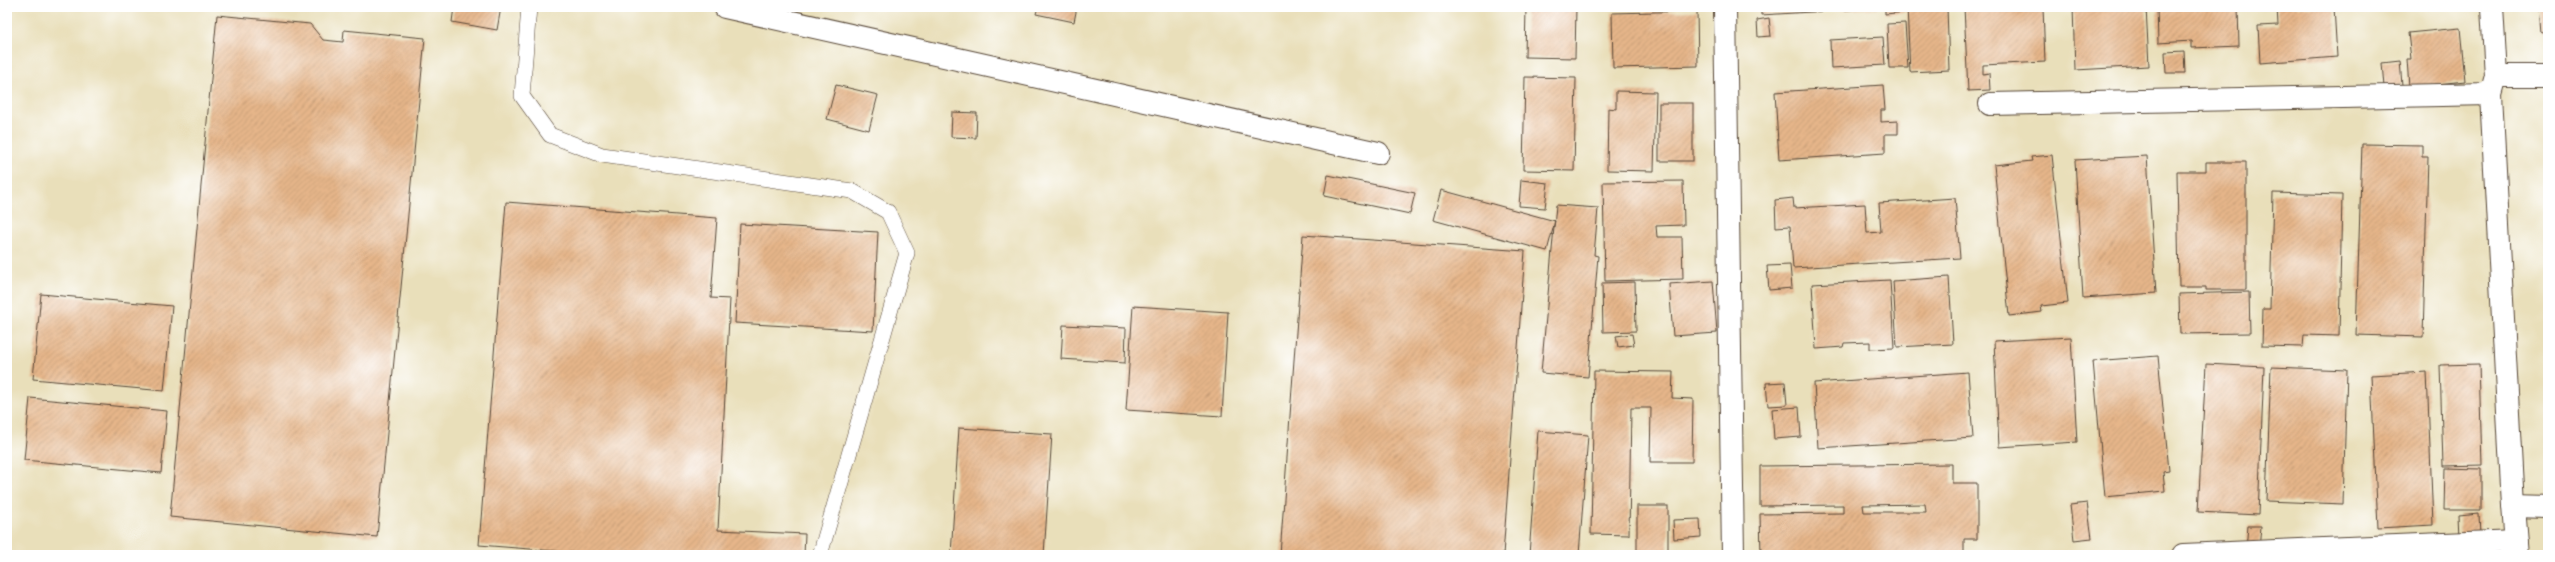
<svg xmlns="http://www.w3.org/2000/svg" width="2555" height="562" viewBox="0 0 2555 562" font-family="'Comic Neue',sans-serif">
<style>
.building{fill:url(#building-hatch);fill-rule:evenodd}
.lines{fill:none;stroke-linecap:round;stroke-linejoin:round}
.lane-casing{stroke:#554535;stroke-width:16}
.street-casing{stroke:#554535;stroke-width:24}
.lane{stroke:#fff;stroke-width:15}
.street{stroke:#fff;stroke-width:22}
</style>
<defs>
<pattern id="building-hatch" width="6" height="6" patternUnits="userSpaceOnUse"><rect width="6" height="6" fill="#e6b68a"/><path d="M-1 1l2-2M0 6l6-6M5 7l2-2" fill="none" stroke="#bc9470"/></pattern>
</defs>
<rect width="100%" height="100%" fill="#fff"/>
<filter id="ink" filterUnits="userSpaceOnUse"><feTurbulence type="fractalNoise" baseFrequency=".025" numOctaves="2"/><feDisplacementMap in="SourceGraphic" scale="8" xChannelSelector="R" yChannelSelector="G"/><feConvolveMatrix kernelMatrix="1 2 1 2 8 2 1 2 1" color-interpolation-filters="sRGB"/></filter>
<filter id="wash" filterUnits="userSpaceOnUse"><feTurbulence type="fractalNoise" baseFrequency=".012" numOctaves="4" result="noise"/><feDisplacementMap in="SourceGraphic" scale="16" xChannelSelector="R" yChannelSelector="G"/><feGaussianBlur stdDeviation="0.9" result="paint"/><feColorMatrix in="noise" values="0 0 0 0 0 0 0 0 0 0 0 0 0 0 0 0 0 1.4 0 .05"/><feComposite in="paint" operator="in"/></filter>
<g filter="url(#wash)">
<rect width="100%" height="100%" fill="#e9dfba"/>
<g id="blocks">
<!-- building -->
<g class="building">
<path d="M454,7h47l-4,23 -45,-8z"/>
<path d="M1038,7h39l-3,15 -38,-8z"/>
<path d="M1526,7h50l-1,51 -50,-1z"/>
<path d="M1761,7h118v1l-118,7z"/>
<path d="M1885,7h21v5l-21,2z"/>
<path d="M1907,7h40l2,63 -39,2z"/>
<path d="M1964,7h79l2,55 -62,3v9l6,-1 1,17 -22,1z"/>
<path d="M2073,7h73l3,59 -74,4z"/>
<path d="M2157,7h81l1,39 -47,2v-7l-34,2z"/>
<path d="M2277,7h57l3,50 -77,6 -2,-37 20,-1z"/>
<path d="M2539,7h9v25l-7,1z"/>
<path d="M1697,11l1,55 -85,2 -1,-55z"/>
<path d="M217,15l93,9 13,16 20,2 1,-12 81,8 -48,499 -207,-20z"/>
<path d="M1769,18l2,18 -13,1 -1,-17z"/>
<path d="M1905,23l3,45h-19l-2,-44z"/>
<path d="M2460,28l5,53 -56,6 -2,-28h4l-3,-26z"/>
<path d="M1883,37l2,28 -54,3 -1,-28z"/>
<path d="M2184,51l1,22h-19l-1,-21z"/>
<path d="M2400,61l2,24 -18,2 -2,-24z"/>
<path d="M1525,77l51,1 -2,93 -51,-1z"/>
<path d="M836,85l42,10 -9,35 -42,-11z"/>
<path d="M1883,85l2,25h-4v12l17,-1v13h-13v19l-106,7 -4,-68z"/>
<path d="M1616,91l40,1 -2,79 -47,-1 1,-62 8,1z"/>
<rect x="1659" y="103" width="34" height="58"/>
<path d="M952,112l25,1 -1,25 -25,-1z"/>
<path d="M2362,144l60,1v11h6l-5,181 -67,-2z"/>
<path d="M2052,155l16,148 -27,3 1,6 -33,4 -15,-151 38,-4 -1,-4z"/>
<path d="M2147,156l9,137 -73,5 -8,-138z"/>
<path d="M2206,162h40v128h-40v-3h-27l-2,-116h29z"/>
<path d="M1328,175l87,18 -5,21 -86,-18z"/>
<path d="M1521,180l27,3 -3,25 -26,-2z"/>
<path d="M1683,181l1,44 -28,1 1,11h25l1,42 -78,2 -2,-99z"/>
<path d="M1441,190l114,31 -8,30 -114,-31z"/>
<path d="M2273,193l69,2 -3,141 -35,-1 -1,12 -41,-1 1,-37h7z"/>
<path d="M1793,198l1,10 71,-4 2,29 14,-1 -2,-29 76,-5 5,60 -167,10 -3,-42 -14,1 -1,-27z"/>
<path d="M506,202l211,16 -6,80 19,1 -12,231 87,4 -1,21h-199l-126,-10z"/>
<path d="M1556,205l42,3 -4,47 4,1 -10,121 -47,-4z"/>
<path d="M740,224l138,8 -5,99 -138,-8z"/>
<path d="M1303,235l222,16 -22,304h-223z"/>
<path d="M1790,265l2,23 -23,2 -2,-24z"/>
<path d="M1949,277l4,67 -56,3 -4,-66z"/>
<path d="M1890,280l4,68 -24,1v-7l-26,1 -1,4 -27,2 -4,-65z"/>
<path d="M1713,281l4,52 -44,3 -4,-52z"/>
<path d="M1635,282l1,49 -33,1 -1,-49z"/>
<path d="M2249,292l1,41 -70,1 -1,-40z"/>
<path d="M41,294l131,12 -8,85 -131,-12z"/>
<path d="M1133,306l95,6 -6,104 -96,-6z"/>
<path d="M1063,325l63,3 -1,35 -64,-4z"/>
<path d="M1632,334l2,11 -16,2 -2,-11z"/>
<path d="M2071,337l6,105 -78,5 -5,-106z"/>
<path d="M2158,356l11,115 -6,1 2,19 -60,6 -12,-136z"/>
<path d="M2206,364l58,3 -6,148 -60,-3z"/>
<path d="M2479,364l3,101 -39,1 -3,-101z"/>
<path d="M2271,367l76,3 -4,134 -77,-3z"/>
<path d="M1594,371l79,1 -1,26 21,1 -1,63h-42l1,-54h-20l-2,127 -38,-1z"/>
<path d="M1968,372l5,66 -155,10 -4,-65z"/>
<path d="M2427,372l6,153 -55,3 -7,-153z"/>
<path d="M1785,382l2,23 -19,1 -2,-23z"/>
<path d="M30,398l137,13 -6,62 -137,-13z"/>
<path d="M1799,407l2,30 -27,2 -2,-30z"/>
<path d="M959,428l93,6 -8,121h-93z"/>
<path d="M1538,431l50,4 -9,120h-50z"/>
<path d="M1952,464v19h25v56h-13v16h-203l-1,-41 83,-1v-8l-83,1v-40zM1925,504l1,8h-62l-1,-7z"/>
<path d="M2445,468l36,1v41h-37z"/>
<path d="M2087,503l5,35 -18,2 -4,-35z"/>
<rect x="1637" y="506" width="31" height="46"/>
<path d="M2479,513l1,24 -20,1 -1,-23z"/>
<path d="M1700,519l1,18 -27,2 -1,-19z"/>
<path d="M2248,526h13l-2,24 -13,-1z"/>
</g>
</g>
</g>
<g filter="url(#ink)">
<use href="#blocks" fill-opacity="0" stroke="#554535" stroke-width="1"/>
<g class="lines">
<defs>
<path id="lane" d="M529,7l-7,89 28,39 52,20 250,36 36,21 19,41 -87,302"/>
<g id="street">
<path d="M725,7l653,146"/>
<path d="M1725,7l8,548"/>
<path d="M2492,7l4,69 -5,18 22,412 4,49"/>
<path d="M2496,76h52"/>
<path d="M1990,104l501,-10"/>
<path d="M2513,506l35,1"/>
<path d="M2183,555l333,-14"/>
</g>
</defs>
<!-- lane casing -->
<use href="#lane" class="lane-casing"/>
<!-- street casing -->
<use href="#street" class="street-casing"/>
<!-- lane -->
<use href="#lane" class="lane"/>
<!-- street -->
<use href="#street" class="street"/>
</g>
</g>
<!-- margin -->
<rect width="2555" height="562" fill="none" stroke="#fff" stroke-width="24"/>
</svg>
